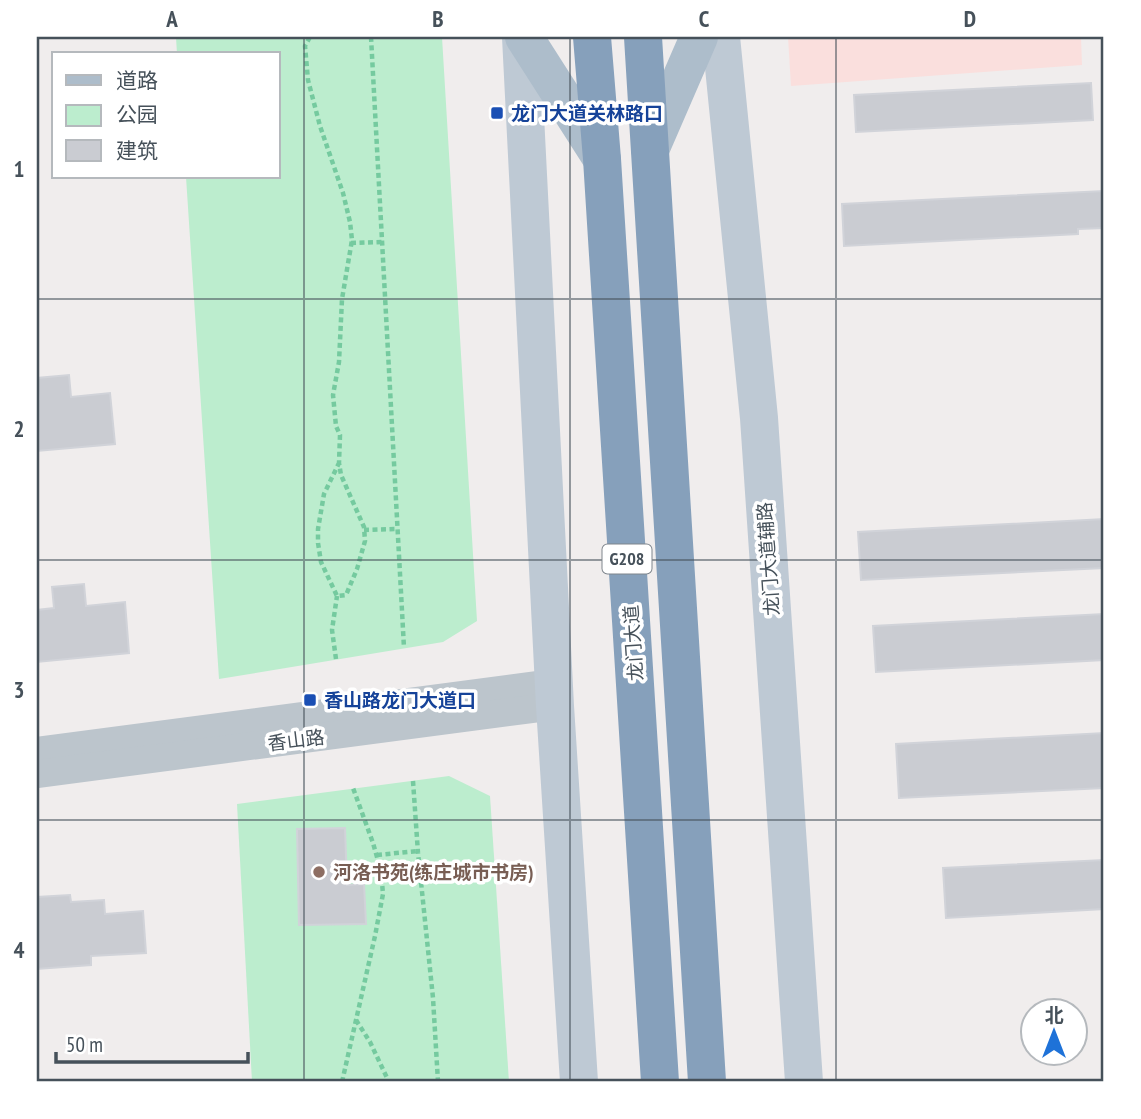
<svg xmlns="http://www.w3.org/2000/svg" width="1141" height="1119" viewBox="0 0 1141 1119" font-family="'PT Sans Narrow','Noto Sans SC',sans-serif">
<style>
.medical{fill:#fadfdd}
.green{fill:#bcedce}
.building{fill:#caccd2;stroke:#d1d3d9;stroke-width:2}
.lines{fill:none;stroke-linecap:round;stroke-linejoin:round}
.path{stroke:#75ca9f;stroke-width:4.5;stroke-dasharray:5 3.5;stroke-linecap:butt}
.street{stroke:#bcc5cc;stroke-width:28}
.secondary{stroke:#bec9d4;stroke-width:38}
.primary{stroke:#adbdcb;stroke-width:38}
.highway{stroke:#86a0bb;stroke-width:38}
.grid{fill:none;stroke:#46515a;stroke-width:2;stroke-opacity:0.55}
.transit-dot{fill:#1a4fb4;stroke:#fff;stroke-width:2.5}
.education-dot{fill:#8d6e63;stroke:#fff;stroke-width:2.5}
.labels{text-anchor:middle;stroke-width:7;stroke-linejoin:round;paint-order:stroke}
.shield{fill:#fff;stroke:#7e858c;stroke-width:2}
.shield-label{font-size:18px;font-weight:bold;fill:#46515a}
.transit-label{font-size:19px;font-weight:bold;fill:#164399;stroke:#fff;text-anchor:start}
.street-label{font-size:19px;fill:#46515a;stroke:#fff}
.education-label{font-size:19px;font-weight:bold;fill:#785e54;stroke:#fff;text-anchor:start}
.neatline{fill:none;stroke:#46515a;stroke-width:2.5}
.grid-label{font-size:23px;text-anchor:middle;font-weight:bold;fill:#46515a}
</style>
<rect width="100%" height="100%" fill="#f0eded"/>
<!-- medical -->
<path class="medical" d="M788,37h293l1,28 -291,21z"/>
<!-- green -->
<g class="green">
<path d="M176,37h266l35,584 -34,21 -224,37 -33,-502h92v-123h-101z"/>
<path d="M449,776l41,20 19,286h-257l-15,-278z"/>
</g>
<!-- building -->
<g class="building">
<path d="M1091,83l2,37 -237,12 -2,-37z"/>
<path d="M1104,191v37l-26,1v5l-234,12 -2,-42z"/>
<path d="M69,375l2,22 39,-4 5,51 -78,7v-52h2l-2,-21z"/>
<path d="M1104,519v49l-243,12 -3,-48z"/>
<path d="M84,584l2,22 39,-4 4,51 -92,9v-52l17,-2 -2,-21z"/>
<path d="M1104,614v46l-228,12 -3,-46z"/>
<path d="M1104,733v55l-205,10 -3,-54z"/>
<path d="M345,828l2,57 17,-1 2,40 -67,1 -2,-96z"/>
<path d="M1104,860v49l-158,9 -3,-50z"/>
<path d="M70,895l1,7 33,-2 1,14 38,-3 3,42 -55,3v9l-54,4v-72z"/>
</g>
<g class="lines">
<!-- path -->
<g class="path">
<path d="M310,37l-5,9 3,34 12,46 23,67 7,29 2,18 -10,59 -3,63 -6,33 3,31 4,9 -1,28 2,12 23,52 1,14 -8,28 -11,26 -9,1 -16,-34 -3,-19v-14l6,-35 15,-31"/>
<path d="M371,37l33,611"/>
<path d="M351,243l32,-1"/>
<path d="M364,530l34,-1"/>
<path d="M336,659l-4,-29 5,-34"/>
<path d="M413,781l5,72 15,145 5,84"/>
<path d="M377,855l41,-4"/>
<path d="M356,1020l14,22 19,40"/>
<path d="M342,1082l33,-146 8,-42 -2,-23 -8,-28 -20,-55"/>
</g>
<!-- street -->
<g class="street">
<path d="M37,751l516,-68"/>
<path d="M37,774l518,-68"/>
</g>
<!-- secondary -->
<g class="secondary">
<path d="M521,37l34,669 24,376"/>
<path d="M721,37l38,381 45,664"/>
</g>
<!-- primary -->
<g class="primary">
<path d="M524,37l78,122"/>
<path d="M650,150l49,-113"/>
</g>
<!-- highway -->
<g class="highway">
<path d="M592,37l10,122 58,923"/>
<path d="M643,37l64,1045"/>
</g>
</g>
<!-- grid -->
<path class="grid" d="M304,37v1045M570,37v1045M836,37v1045M37,299h1067M37,560h1067M37,820h1067"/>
<!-- markers -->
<g class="transit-dot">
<rect x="490" y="106" width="14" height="14" rx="3.5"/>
<rect x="303" y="693" width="14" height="14" rx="3.5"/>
</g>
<circle class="education-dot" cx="319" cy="872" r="7"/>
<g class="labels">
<!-- shield labels -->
<rect class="shield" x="602.5" y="544.5" width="49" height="29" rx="5"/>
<g class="shield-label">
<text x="627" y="565">G208</text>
</g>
<!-- transit labels -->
<g class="transit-label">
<text x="511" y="120">龙门大道关林路口</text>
<text x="324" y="707">香山路龙门大道口</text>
</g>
<!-- street labels -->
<g class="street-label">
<text transform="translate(768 559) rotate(-94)" y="7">龙门大道辅路</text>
<text transform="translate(633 643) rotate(-94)" y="7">龙门大道</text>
<text transform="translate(296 740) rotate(-7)" y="7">香山路</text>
</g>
<!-- education labels -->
<g class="education-label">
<text x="333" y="879">河洛书苑(练庄城市书房)</text>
</g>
</g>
<!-- border -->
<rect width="1141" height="1119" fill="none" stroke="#ffffff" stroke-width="77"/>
<!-- legend -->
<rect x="52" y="52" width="228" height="126" fill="#ffffff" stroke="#b5b9bd" stroke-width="2"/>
<rect x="66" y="75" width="35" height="10" fill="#adbdcb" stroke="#b5b9bd" stroke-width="2"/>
<text x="116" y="88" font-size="21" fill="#46515a">道路</text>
<rect x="66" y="105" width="35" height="21" fill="#bcedce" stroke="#b5b9bd" stroke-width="2"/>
<text x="116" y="122" font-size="21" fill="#46515a">公园</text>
<rect x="66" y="140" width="35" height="21" fill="#caccd2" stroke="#b5b9bd" stroke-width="2"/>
<text x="116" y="158" font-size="21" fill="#46515a">建筑</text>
<!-- north arrow -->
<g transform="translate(1054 1032)"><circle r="33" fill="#ffffff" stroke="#b5b9bd" stroke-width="2"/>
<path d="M0-5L12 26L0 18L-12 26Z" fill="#1e72d8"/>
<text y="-10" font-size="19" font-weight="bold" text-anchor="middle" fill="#46515a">北</text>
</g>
<!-- scale -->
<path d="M56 1052v10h192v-10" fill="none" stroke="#46515a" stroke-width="3.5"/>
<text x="66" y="1052" font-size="21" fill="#46515a" stroke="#ffffff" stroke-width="5" paint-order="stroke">50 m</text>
<rect x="38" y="38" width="1064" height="1042" class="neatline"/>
<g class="grid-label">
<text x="172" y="27">A</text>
<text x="438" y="27">B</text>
<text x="704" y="27">C</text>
<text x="970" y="27">D</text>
<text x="19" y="177">1</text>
<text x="19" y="437">2</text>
<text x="19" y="698">3</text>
<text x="19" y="958">4</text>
</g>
</svg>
